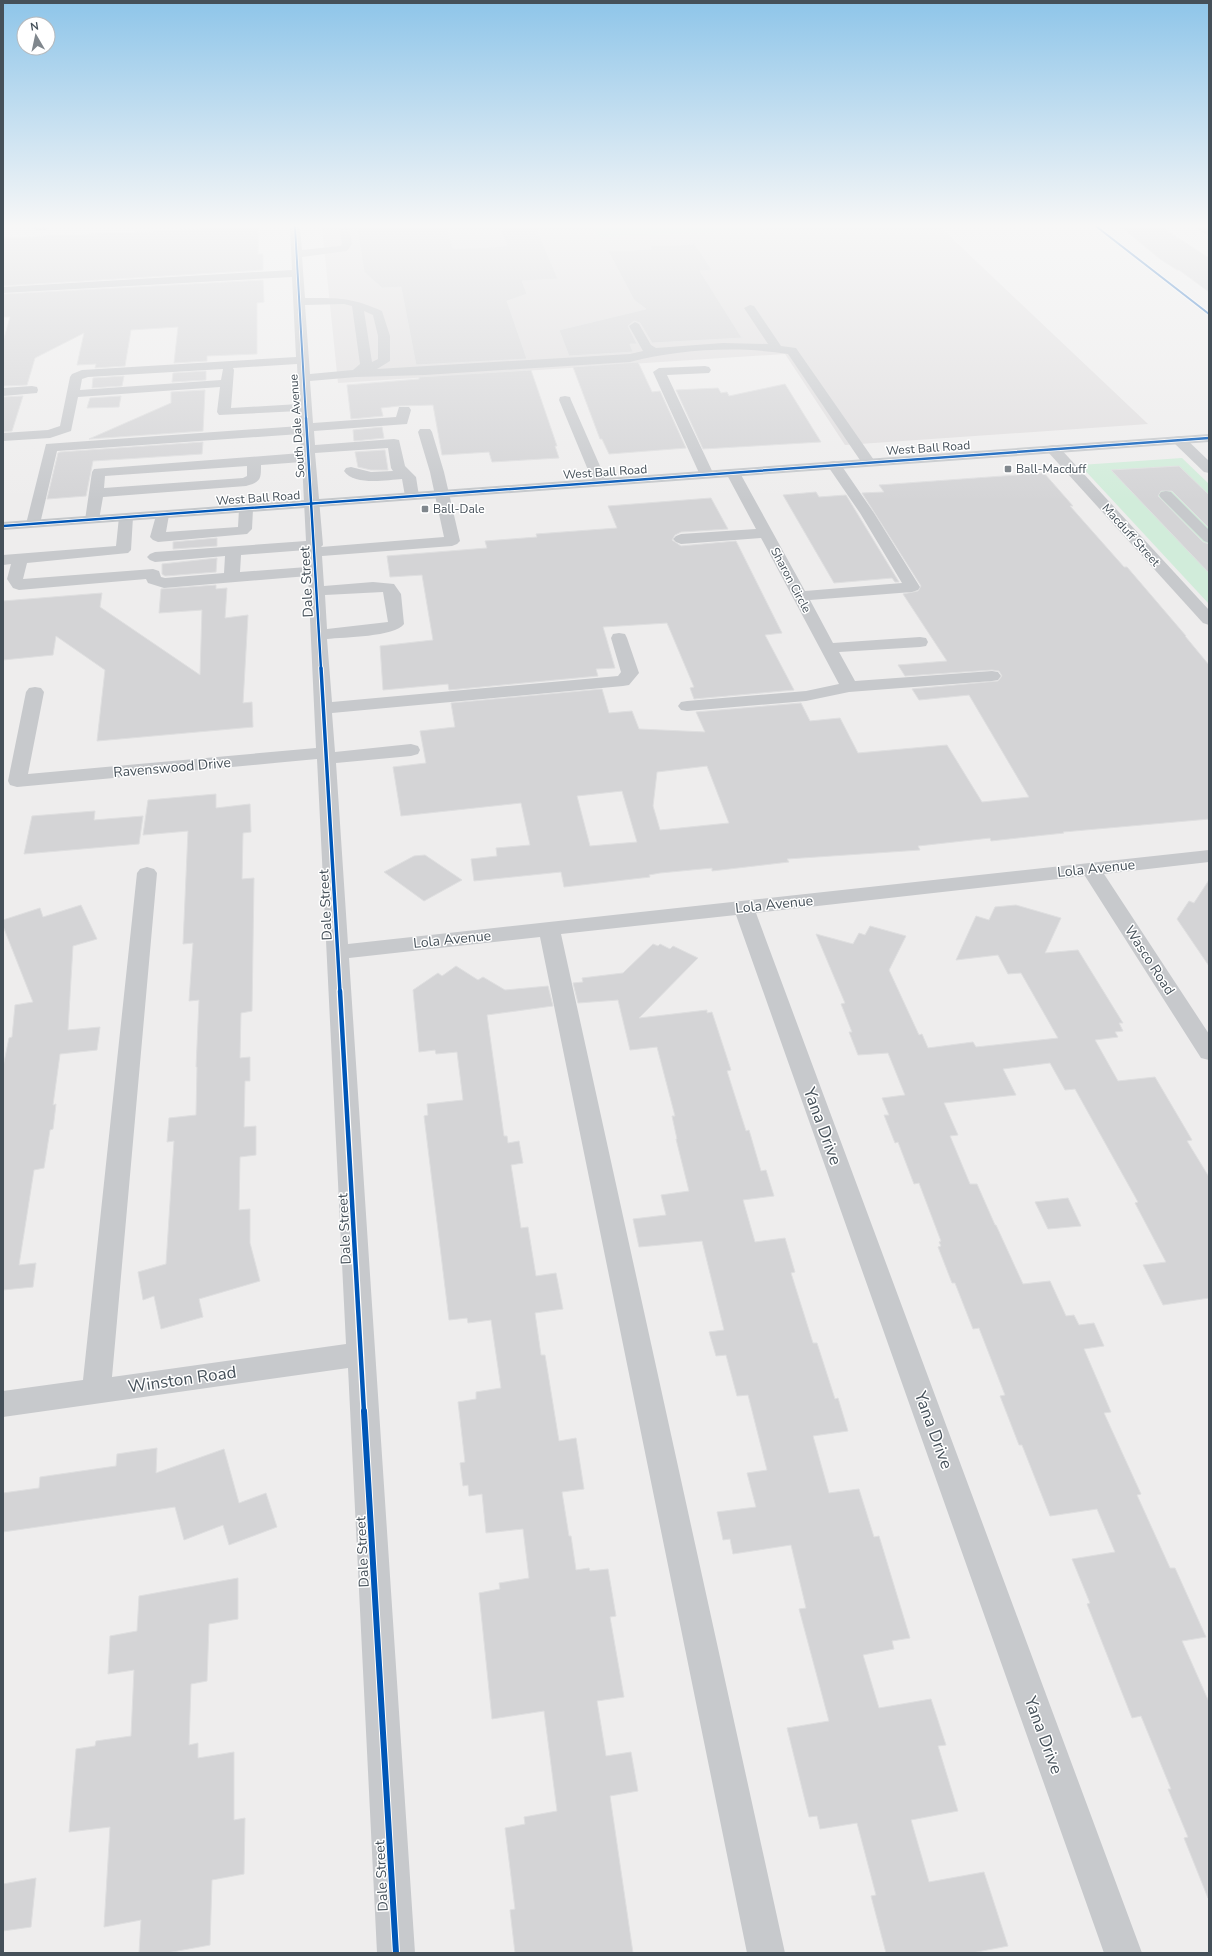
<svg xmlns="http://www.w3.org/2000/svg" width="1212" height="1956" viewBox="0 0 1212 1956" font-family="'Nunito Sans',sans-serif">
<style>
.education{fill:#e0dedf}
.green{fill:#d1ecda}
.building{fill:#d4d4d6;stroke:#dfdfe0;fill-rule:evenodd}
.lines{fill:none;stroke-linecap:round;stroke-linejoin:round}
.minor{fill:#c7c9cc;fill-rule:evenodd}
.major{fill:#c4c7ca;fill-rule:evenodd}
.cycleway-far4-casing{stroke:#fff;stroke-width:3.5}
.cycleway-far3-casing{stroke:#fff;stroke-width:4}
.cycleway-far2-casing{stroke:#fff;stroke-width:5.5}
.cycleway-far1-casing{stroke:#fff;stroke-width:7}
.cycleway-casing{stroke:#fff;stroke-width:8}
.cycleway-far4{stroke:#0057b8;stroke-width:2}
.cycleway-far3{stroke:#0057b8;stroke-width:2.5}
.cycleway-far2{stroke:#0057b8;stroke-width:3.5}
.cycleway-far1{stroke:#0057b8;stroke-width:4.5}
.cycleway{stroke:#0057b8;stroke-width:6}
.poi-dot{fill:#80878d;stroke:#fff;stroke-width:1.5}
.labels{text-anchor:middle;stroke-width:3;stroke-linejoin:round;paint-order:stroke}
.far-street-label{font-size:12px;fill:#455059;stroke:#fff}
.far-poi-label{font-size:12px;fill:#455059;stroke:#fff;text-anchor:start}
.street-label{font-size:14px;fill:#455059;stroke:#fff}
.near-street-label{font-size:17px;fill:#455059;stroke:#fff}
</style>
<rect width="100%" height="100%" fill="#eeeded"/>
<!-- education -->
<path class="education" d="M322,227h618l208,197 -303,21 -60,-91 -447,29z"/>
<!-- green -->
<g class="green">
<path d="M593,227h172l1,2 -166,8z"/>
<path d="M1182,458l27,26v120l-129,-139z"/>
</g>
<!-- building -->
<g class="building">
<path d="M242,227h17l-1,27h5v16l-260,16v-48z"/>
<path d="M357,227h90l6,22 54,-3 -7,-19h36l22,52 -36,2 5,13 -20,7 20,58 -111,6 -15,-78 -19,1 -18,-16z"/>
<path d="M1121,227h41l47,31v34l-30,-22h-2l-17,-11z"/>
<path d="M695,244l17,26 -12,1 42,67 -90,5 -12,-20 -6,-2 -6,5 9,18h-7l3,8 -64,4 -10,-26 87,-21 -12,-9 -26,-49 44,-2 -2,-3z"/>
<path d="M263,280l1,22 -7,1v51l-50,2v5l-33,2 4,-36 -47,3 -6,36 -30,2 1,-4 -19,1 7,-32 -49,25 -8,27 -24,1v-44l7,-25h-7v-23z"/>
<path d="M638,362l14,30 8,-1 26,57 -77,6 -7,-15h-2l-27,-72z"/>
<path d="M531,370l26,76h-2l4,12 -67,4 -3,-10 -47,3 -9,-50 -34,1 -18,2 2,8 -32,3 -4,-34 72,-6v-2z"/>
<path d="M206,371v9l-34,2 1,-9z"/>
<path d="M124,376l-2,10 -30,2 1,-10z"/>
<path d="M785,384l36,58 -118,7 -27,-59 42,-2 3,5 6,-1 2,4z"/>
<path d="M205,390l-2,41 -114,8 82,-36v-11z"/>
<path d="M23,396l-11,35 -9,1v-35z"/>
<path d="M121,396l-2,11 -32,1 3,-10z"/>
<path d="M382,427l2,11 -30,3 -1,-11z"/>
<path d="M203,442l-1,12 -109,7 -7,35 -39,3 11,-46 2,-1z"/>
<path d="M385,450l3,20h-17l-13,-3 -3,-15z"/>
<path d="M1179,466l30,29v33l-37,-37h-11l-3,5 45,46 6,2v29l-98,-103z"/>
<path d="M1044,473l29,33h-3l54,61h3l59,69h-1l24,29v154l-146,13 1,1 -19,2 -54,6 -1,-3 -72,8 2,4 -133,9 2,3 -77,9v-3l-52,5 -11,2 1,2 -86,10 -3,-15 -87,9 -3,-22 26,-3 -1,-8 34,-3 -9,-42 -120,13 -8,-49 33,-4 -6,-32 35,-4 -4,-24 151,-14 7,24 23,-2 7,18 66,3 -9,-20 105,-9 9,18 30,-3 18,35 89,-8 35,57 47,-5 -60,-102 -50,5 -7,-11 86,-8 4,-5 -3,-5 -7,-1 -87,6 -7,-11 49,-4 -44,-67 15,-3 3,-5 -59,-93 22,-1 -5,-7zM707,766l22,57 -69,7 -7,-24 4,-34zM622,791l15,51 -47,4 -13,-50z"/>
<path d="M816,492l3,5 27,-2 53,87h-4l-3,-4 -58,5 -51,-88z"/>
<path d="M711,498l17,31 -47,3 -6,3 -3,5 9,6 55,-5 46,92 -17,2 29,55 -100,9 -4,-11 4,-1 -27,-64 -64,4 12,41 -19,1 2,7 -149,14 -1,-6 -65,6 -3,-44 53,-6 -11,-65 -32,2 -3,-21 100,-8 -2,-7 52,-4 -1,-3 81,-6 -9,-22z"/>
<path d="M217,538v8l-44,3v-7z"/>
<path d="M217,558l-1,14 -51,4 -3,-2v-10z"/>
<path d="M216,585v4l11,-1 -2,30 23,-3 -5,88 9,-1 1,25 -156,14 8,-71 -49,-34 -3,19 -50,5v-59l99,-8 -2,14 100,68 2,-65 -43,3 2,-24z"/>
<path d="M216,794v14l34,-4 1,28 -8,1 -1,46 12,-1 -2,133 -11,2 -1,45 10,-1v24h-5l-1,46 12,-1v29l-16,2 -1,53 11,-1v34l10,38 -61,18 4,18 -42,12 -7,-33 -11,4 -5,-28 28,-8 8,-123 -7,1 2,-24 27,-3 1,-48h-1l3,-67 -10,1 4,-58 -10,1 5,-113 -45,4 5,-35z"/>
<path d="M95,811l-1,9 49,-4 -4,28 -115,10 8,-38z"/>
<path d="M425,855l37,25 -38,21 -40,-29 30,-16z"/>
<path d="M1209,880v86l-32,-47 12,-18 5,2z"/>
<path d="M81,905l16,34 -24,7 -5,84 32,-3 -3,23 -37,4 -7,51 3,-1 -3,25 -3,1 -6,38 -10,2 -15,95 17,-2 -3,24 -30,3v-223l6,-29 3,-1 3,-32 18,-3 -30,-76v-6l37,-12 3,9z"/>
<path d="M1016,905l45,13 -16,35 33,-3 45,73h-4l4,8 -8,1 3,5 -23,3 23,41 37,-4 37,63 -5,1 22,36v121l-46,7 -20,-40 23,-3 -31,-59 3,-1 -63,-113 -10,1 -15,-27 -47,6 13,26 -72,8 14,32 -8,1 20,48h7l18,41h1l27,59 27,-3 16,35 8,-1 5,10 15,-2 10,23 -20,3 27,63 -7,1 37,81 -4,1 33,73h5l31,69 -24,4 27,61 -1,196 -24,-60 4,-1 -20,-48h3l-30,-73 -9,2 -45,-114 3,-1 -18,-44 43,-7 -18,-43 -47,7 -28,-71h-3l-19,-49 5,-1 -26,-67 -6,1 -18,-46h-3l-14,-36 3,-1 -2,-4 2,-1 -22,-58 -5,1 -16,-42 -3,1 -11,-28h5l-7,-17 23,-3 -17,-42 -30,2 -9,-23h3l-11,-28 4,-1 -29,-69 37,10 6,-11 6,2 5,-9 36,10 -17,34 30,65 3,-1 6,14 45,-6 3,5 82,-9 -37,-65 -13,1 -10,-19 -42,5 20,-44 13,4 6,-13z"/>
<path d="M653,944l5,2 2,-2 10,5 3,-3 25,12 -59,60 68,-8v3l5,-1 19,58 -4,1 19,60 3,-1 12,41 5,-1 8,26 -31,4 12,42 30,-4 10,34 -4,1 22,70h4l18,56 3,-1 10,33 -35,5 16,57 30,-4 15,48 5,-1 31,102 -18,3 2,8 -31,6 16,53 52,-9 15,46 -8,1 20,65 -47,9 18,62 55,-10 24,74 -36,7h-86l-15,-57 5,-1 -19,-72 -37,6 -3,-13 -8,1 -22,-89 42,-7 -30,-112 7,-1 -15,-63 -58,9 -3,-15 -7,1 -6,-28 39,-5 -9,-34 20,-3 -19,-75 -11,1 -11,-41 -10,1 -7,-24 15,-2 -22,-89 -63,6 -6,-28 33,-4 -5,-20 28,-4 -13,-52h1l-5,-23h3l-18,-69 -27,3 -12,-50 -40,3 -5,-20 10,-1 -1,-4 41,-5z"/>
<path d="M456,966l22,14 5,-3 22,13 43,-4 5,20 -66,9 17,121h3l1,7 11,-2 4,22 -12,2 10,63 7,-1 8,49 20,-3 7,36 -28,4 6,42h4l14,86 17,-3 8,51 -22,3 7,44h2l5,34 13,-2 1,3 18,-2 8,47 -6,1 14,80 -27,4 9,55 25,-4 7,39 -28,5 23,157h-118l-5,-43 5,-1 -10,-81 20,-4 -1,-7 33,-6 -13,-100 -52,8 -13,-126 21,-4 -1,-6 30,-5 -6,-49 -37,4 -4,-39 -13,2 -1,-11 -5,1 -3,-23 5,-1 -7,-60 18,-3v-7l25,-4 -10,-68 -23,3 -1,-5 -18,2 -25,-204 4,-1 -1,-11 36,-4 -6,-48 -21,2 -1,-4 -16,2 -6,-62 25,-17 4,3z"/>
<path d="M1068,1198l13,28 -33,3 -13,-27z"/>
<path d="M157,1448l-1,25 68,-24 15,54 27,-10 11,34 -48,18 -6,-20 -39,15 -9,-33 -172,25v-39l36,-5 1,-11 76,-11 1,-12z"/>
<path d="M238,1578v41l-29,5 -2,57 -16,3 -2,61 9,-2v15l36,-6v68l11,-2 -1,56 -32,6 -2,65 -43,8h-28l2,-33 -37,7 6,-100 -41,5 7,-83 19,-3 1,-5 35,-5 3,-66 -26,4 2,-38 27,-5 2,-35z"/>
<path d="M36,1878l-5,49 -28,4v-47z"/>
</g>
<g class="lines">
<!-- minor -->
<g class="minor">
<path d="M32,227h19c-4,5 -15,5 -19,0z"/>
<path d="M290,227h10l2,23 38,-4 2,-2 -3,-17h10l3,17 -5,7 -45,6 3,41c34,0 45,-1 77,13l8,25v25l-13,8 253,-15 13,-3 -14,-25 6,-4 4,2 12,21 5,3 67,-5 45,1 -24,-36 6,-3 4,1 27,40 15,2 80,115 -2,3h-10l-76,-112c-51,-8 -108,-5 -158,8l-205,13 -69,2 -46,4 3,42 83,-6 3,-10h10l2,3 -4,14 -93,7 1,14 79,-6 5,1 6,26 11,11 3,19 -2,3h-10l-2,-3 -3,-17c-15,1 -48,7 -58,-8l2,-3 5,-1 20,5 22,-1 -2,-3 -3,-20 -73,5 8,92 -2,2 123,-10 -14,-65 -12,-40 2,-3h10l2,3 12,40 16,69 -3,3 -5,2 -130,10 2,30 49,-4 21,2 7,10 3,30c-9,13 -60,13 -77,15l5,63 286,-26 3,-4 -10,-34 2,-4 6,-1 6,1 2,4 12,35 -10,12 -6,1 -291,27 3,39 76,-8 7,2 2,4 -2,4 -7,2 -75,7 12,181 861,-94v12l-105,12 105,160v26l-8,-2 -116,-182 -329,37 386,1040h-38l-368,-1038 -175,19 224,1019h-38l-207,-1016 -191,21 66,995h-38l-29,-585 -345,49v-26l80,-11 54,-507 3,-4 7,-2 7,2 3,4 -45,504 234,-33 -29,-585 -300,28 -7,-2 -2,-4 18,-89 3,-4 6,-1 6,1 3,4 -16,82 288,-26 -8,-172 -144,12 -16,-5 -2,-4 -127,11 -6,-2 -6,-9 4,-15 -8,1v-10l113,-9 3,-29 2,-3h10l2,3 -2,33 -3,3 -101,10 -4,16 130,-10 6,2 2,6 4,1 59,-5 1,-17 -70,6 -5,-2 -3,-3 3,-3 5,-2 151,-11 -4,-79 -41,3c0,14 0,17 -15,21l-143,11 -4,23 -2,3h-10l-2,-3 7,-48 2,-3 207,-16 -1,-19 -243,17 -17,73 -2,3h-10l-2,-3 20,-80 254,-18 -1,-15 -80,4 -2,-3 3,-25 -142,10 -7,34 -21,7 -47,3v-8l45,-3 12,-4 10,-49 2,-3 10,-4 214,-13 -4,-80 -289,16v-6l289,-17zM344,304l8,2 8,58 -7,6 -43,4 -5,-69zM364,311l9,4 5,21v23l-6,3zM297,364l2,40 -68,4 3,-38 -1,-2zM223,369l-2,11 -141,10 2,-11 6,-2zM247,466v10l-4,2 -139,10 1,-12zM306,550l1,17 -67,5 1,-17zM383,592l5,30 -61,7 -2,-34z"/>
<path d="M1194,227h12l3,2v7z"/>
<path d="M705,366l4,1 2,3 -2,3 -42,2 47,100 -2,3h-10l-2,-3 -47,-103 6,-4z"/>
<path d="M32,386l5,1 1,3 -1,3 -34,3v-8z"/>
<path d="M565,396l5,1 1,3 36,82 -2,3h-10l-2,-3 -34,-82 1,-3z"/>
<path d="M1179,436l5,1 25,24v12l-5,-1 -30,-29 -2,-3 2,-3z"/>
<path d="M1053,445l5,1 151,164v15l-6,-2 -155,-171 -2,-3 2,-3z"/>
<path d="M834,461l5,1 35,51 46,74 -2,3 -6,2 -102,8 23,43 87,-6 6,1 2,4 -2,4 -6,1 -81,5 16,29 137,-10 6,1 3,4 -3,4 -6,1 -143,11 -43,9 -119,10 -6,-1 -3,-4 3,-4 6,-1 119,-10 33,-7 -78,-146 -80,6 -5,-2 -3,-3 3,-3 5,-2 75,-5 -30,-56 2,-3h10l2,3 65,118 97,-8 -42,-70 -33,-48 2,-3z"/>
<path d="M1166,491l5,1 38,38v13l-5,-2 -43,-43 -2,-3 2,-3z"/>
<path d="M246,505l5,1 2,3 -1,20 -5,5 -89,8 -5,-2 -3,-3 7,-25h10l2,3 -3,17 72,-5 1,-18 2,-3z"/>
</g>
<!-- major -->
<path class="major" d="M1209,434v8l-1206,88v-8z"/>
<defs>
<g id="cycleway-far4">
<path d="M295,227l11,192"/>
<path d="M1097,227l112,87"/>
</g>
<g id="cycleway-far3">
<path d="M306,418l15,251"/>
<path d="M3,526l1206,-88"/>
</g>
<path id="cycleway-far2" d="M321,668l19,324"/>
<path id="cycleway-far1" d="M340,991l24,421"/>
<path id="cycleway" d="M364,1411l32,542"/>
</defs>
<!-- cycleway-far4 casing -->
<use href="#cycleway-far4" class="cycleway-far4-casing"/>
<!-- cycleway-far3 casing -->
<use href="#cycleway-far3" class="cycleway-far3-casing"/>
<!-- cycleway-far2 casing -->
<use href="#cycleway-far2" class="cycleway-far2-casing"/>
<!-- cycleway-far1 casing -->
<use href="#cycleway-far1" class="cycleway-far1-casing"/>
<!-- cycleway casing -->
<use href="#cycleway" class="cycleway-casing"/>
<!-- cycleway-far4 -->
<use href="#cycleway-far4" class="cycleway-far4"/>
<!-- cycleway-far3 -->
<use href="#cycleway-far3" class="cycleway-far3"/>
<!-- cycleway-far2 -->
<use href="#cycleway-far2" class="cycleway-far2"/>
<!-- cycleway-far1 -->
<use href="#cycleway-far1" class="cycleway-far1"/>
<!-- cycleway -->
<use href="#cycleway" class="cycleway"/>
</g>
<!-- sky -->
<linearGradient id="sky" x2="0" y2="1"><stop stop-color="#8ec5e9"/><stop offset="0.45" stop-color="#f7f7f7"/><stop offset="1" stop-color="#f7f7f7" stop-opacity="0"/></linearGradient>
<rect width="1212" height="501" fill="url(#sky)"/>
<!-- markers -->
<g class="poi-dot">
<rect x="1004" y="465" width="8" height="8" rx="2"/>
<rect x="421" y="505" width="8" height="8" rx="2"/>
</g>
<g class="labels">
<!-- far-street labels -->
<g class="far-street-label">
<text transform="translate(297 426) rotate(-94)" y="4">South Dale Avenue</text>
<text transform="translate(928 448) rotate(-4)" y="4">West Ball Road</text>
<text transform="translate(605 472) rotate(-4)" y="4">West Ball Road</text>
<text transform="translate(258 498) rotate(-4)" y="4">West Ball Road</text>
<text transform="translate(1131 535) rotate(48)" y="4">Macduff Street</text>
<text transform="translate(791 580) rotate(62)" y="4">Sharon Circle</text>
</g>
<!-- far-poi labels -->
<g class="far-poi-label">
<text x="1016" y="473">Ball-Macduff</text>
<text x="433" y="513">Ball-Dale</text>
</g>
<!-- street labels -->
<g class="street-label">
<text transform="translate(306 582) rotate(-93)" y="5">Dale Street</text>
<text transform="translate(172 767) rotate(-5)" y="5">Ravenswood Drive</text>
<text transform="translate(1096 868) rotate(-6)" y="5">Lola Avenue</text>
<text transform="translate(774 904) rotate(-6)" y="5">Lola Avenue</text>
<text transform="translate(325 905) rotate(-93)" y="5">Dale Street</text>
<text transform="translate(452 939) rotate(-6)" y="5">Lola Avenue</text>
<text transform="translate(1150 960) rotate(57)" y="5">Wasco Road</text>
<text transform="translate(344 1229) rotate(-93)" y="5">Dale Street</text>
<text transform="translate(362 1552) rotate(-93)" y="5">Dale Street</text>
<text transform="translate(381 1876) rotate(-93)" y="5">Dale Street</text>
</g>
<!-- near-street labels -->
<g class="near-street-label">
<text transform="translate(823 1126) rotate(70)" y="6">Yana Drive</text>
<text transform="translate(182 1379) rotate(-8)" y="6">Winston Road</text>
<text transform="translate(934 1430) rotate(70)" y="6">Yana Drive</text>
<text transform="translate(1044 1735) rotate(70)" y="6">Yana Drive</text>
</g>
</g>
<!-- border -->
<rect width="1212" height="1956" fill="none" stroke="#455059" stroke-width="8"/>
<!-- north arrow -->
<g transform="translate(36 36) rotate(351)"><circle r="19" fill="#ffffff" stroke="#b5b9bd"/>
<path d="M0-3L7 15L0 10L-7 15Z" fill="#80878d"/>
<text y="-6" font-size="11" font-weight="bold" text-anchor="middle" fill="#455059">N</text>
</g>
</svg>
